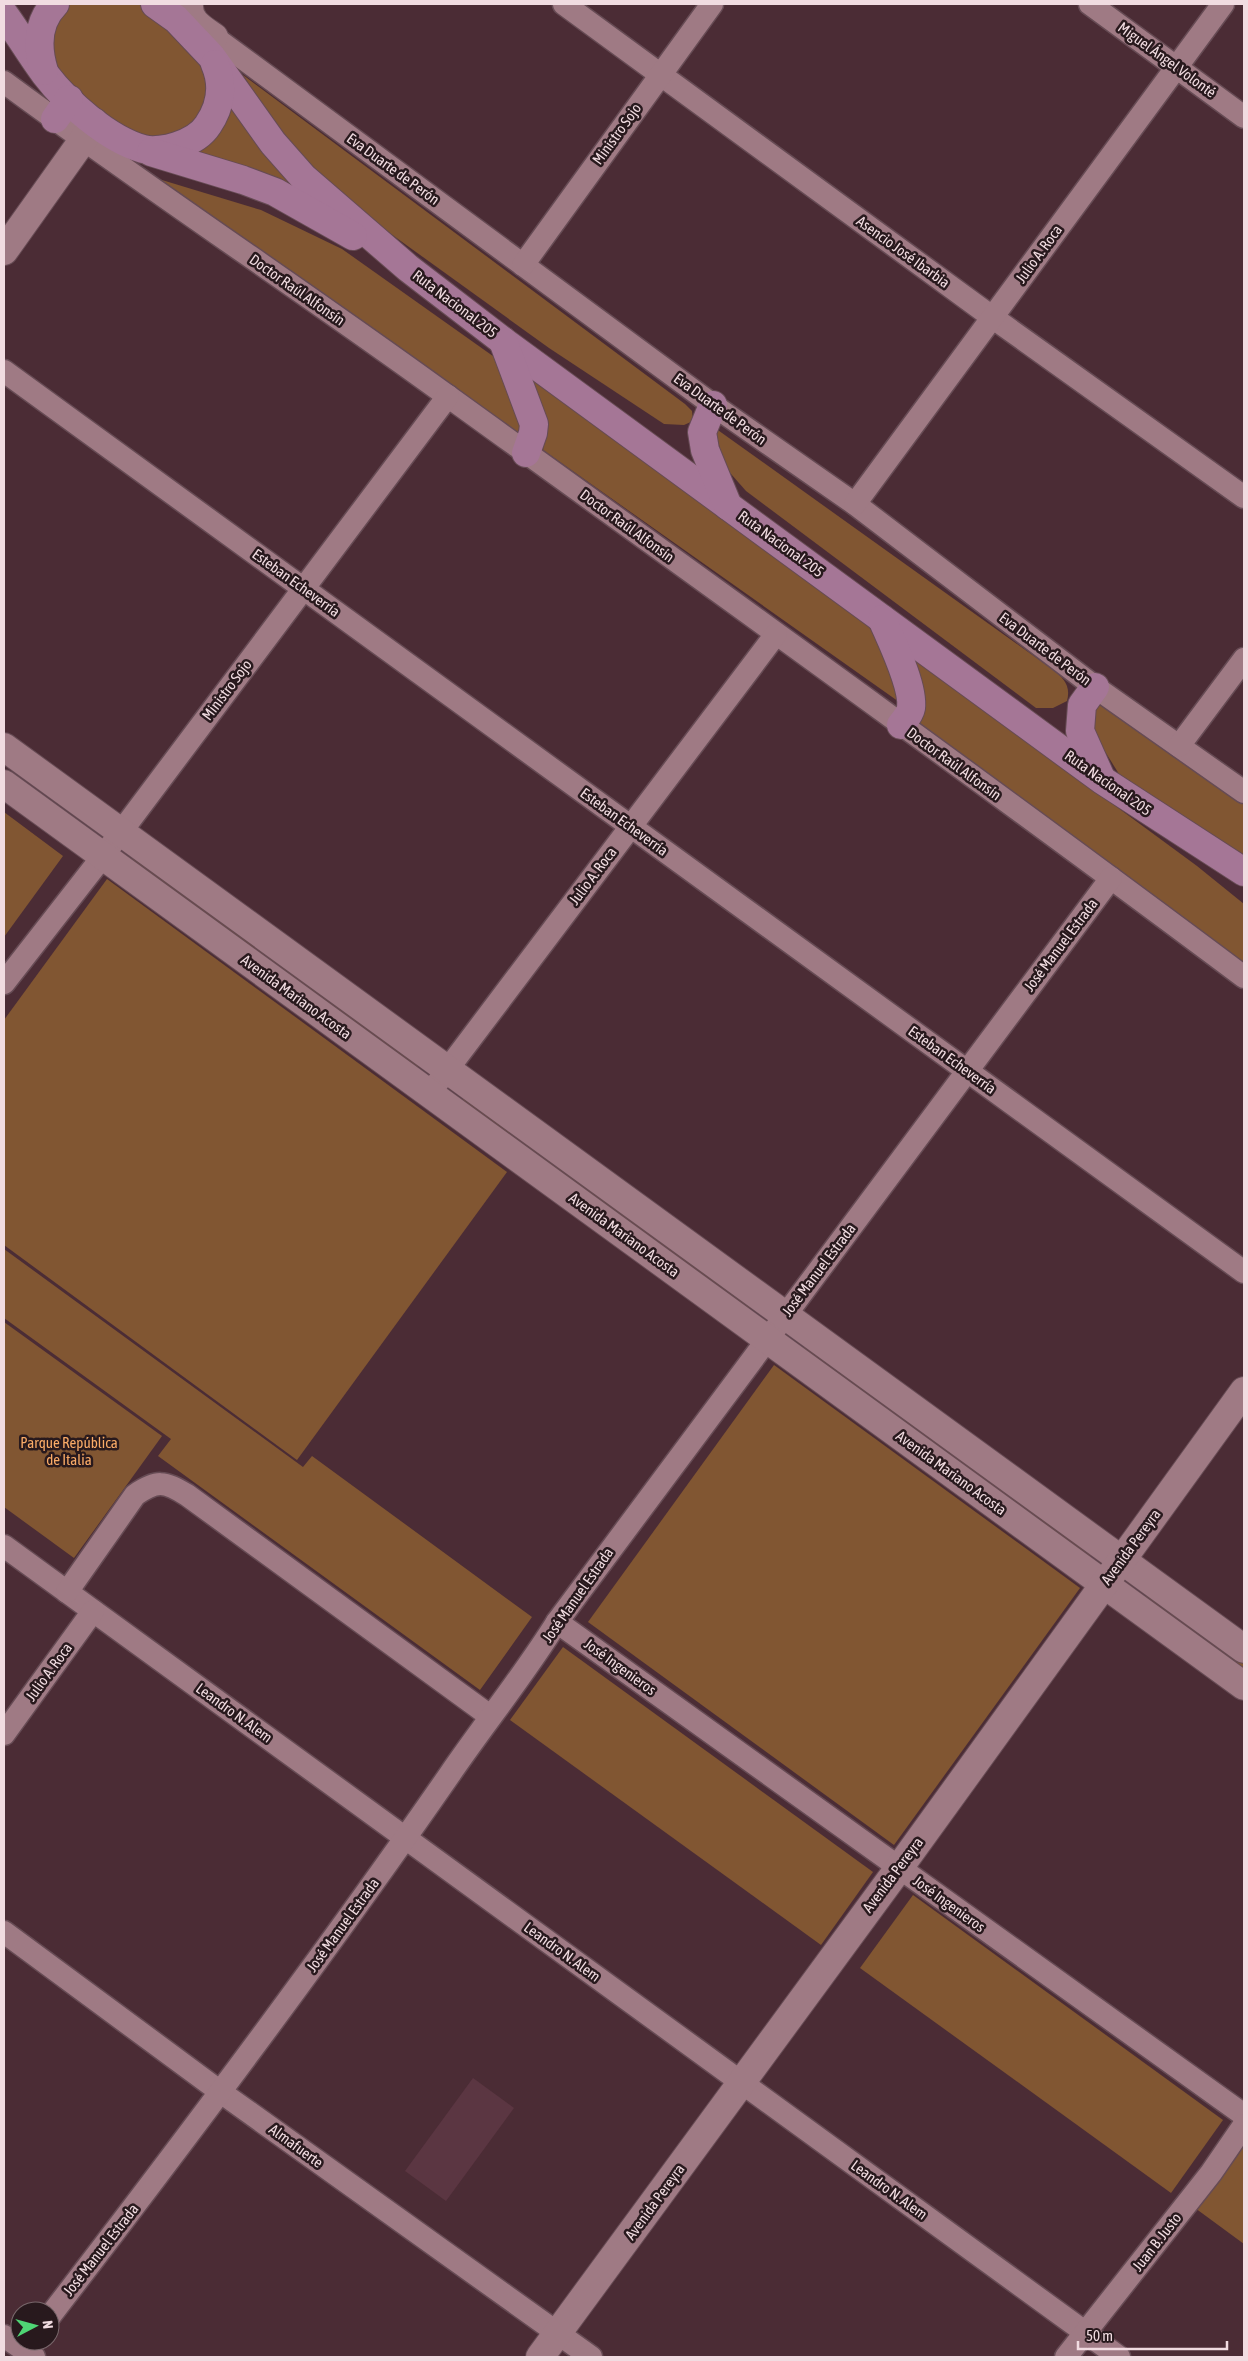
<svg xmlns="http://www.w3.org/2000/svg" width="1248" height="2361" viewBox="0 0 1248 2361" font-family="'Asap Condensed',sans-serif">
<style>
.built{fill:#5b3642}
.green{fill:#815632}
.lines{fill:none;stroke-linecap:round;stroke-linejoin:round}
.street-casing{stroke:#664b54;stroke-width:25}
.secondary-casing{stroke:#664b54;stroke-width:30}
.primary-casing{stroke:#664b54;stroke-width:30}
.street{stroke:#9f7a84;stroke-width:22}
.secondary{stroke:#9f7a84;stroke-width:28}
.primary{stroke:#a57696;stroke-width:28}
.labels{text-anchor:middle;stroke-width:5;stroke-linejoin:round;paint-order:stroke}
.street-label{font-size:15px;fill:#f1dce1;stroke:#28191d}
.park-label{font-size:15px;fill:#faab67;stroke:#28191d}
</style>
<rect width="100%" height="100%" fill="#4b2c35"/>
<!-- built -->
<path class="built" d="M473,2078l41,30 -68,93 -41,-30z"/>
<!-- green -->
<g class="green">
<path d="M68,4h70l22,12 39,36 12,41 -14,30 -41,19 -54,-24 -53,-56 8,-47z"/>
<path d="M243,75l442,329 7,7 1,10 -9,4 -20,-1 -115,-76 -194,-140 -65,-61z"/>
<path d="M230,96l109,121 -159,-63z"/>
<path d="M152,177l109,33 81,39 165,117 18,55 -4,18z"/>
<path d="M525,371l345,249 32,84 -359,-254 3,-23z"/>
<path d="M715,428l337,241c12,9 19,17 15,32l-14,7h-17l-290,-217 -22,-25z"/>
<path d="M905,651l292,215 47,38v64l-330,-244z"/>
<path d="M1093,699l151,105v62l-125,-92 -23,-37 -5,-16z"/>
<path d="M4,812l59,44 -59,81z"/>
<path d="M134,855l286,209 -4,5 -286,-208z"/>
<path d="M107,879l400,293 -210,288 -293,-215v-225z"/>
<path d="M464,1098l286,209 -3,5 -287,-209z"/>
<path d="M4,1249l299,218 9,-11 220,161 -52,73 -322,-234 13,-17 -167,-121z"/>
<path d="M4,1322l158,114 -88,122 -70,-51z"/>
<path d="M806,1344l286,209 -3,5 -287,-209z"/>
<path d="M774,1365l306,223 -186,257 -306,-223z"/>
<path d="M1148,1593l96,70v8l-99,-73z"/>
<path d="M563,1647l310,225 -52,73 -311,-225z"/>
<path d="M913,1895l310,225 -52,73 -311,-225z"/>
<path d="M1244,2140v104l-49,-36z"/>
</g>
<g class="lines">
<defs>
<g id="street">
<path d="M564,4l428,313 252,180"/>
<path d="M1090,4l154,113"/>
<path d="M198,34l4,-1 12,4 499,368 142,99 240,183 149,105"/>
<path d="M4,82c146,108 298,208 445,315 266,192 533,384 795,580"/>
<path d="M523,265l189,-261"/>
<path d="M4,371l1240,901"/>
<path d="M855,504l368,-500"/>
<path d="M1179,746l65,-87"/>
<path d="M4,983l99,-127 345,-460"/>
<path d="M429,1094l347,-460"/>
<path d="M4,1546l1115,811"/>
<path d="M67,1592l68,-97c22,-15 29,-14 52,0l303,221"/>
<path d="M557,1622l687,493"/>
<path d="M4,1734l89,-123"/>
<path d="M4,1932l218,161 369,264"/>
<path d="M50,2316c137,-178 272,-357 400,-542 35,-51 74,-99 107,-152l554,-744"/>
<path d="M4,2336l30,21"/>
<path d="M1066,2357l145,-184 33,-48"/>
</g>
<g id="secondary">
<path d="M189,4c-1,17 12,24 25,33"/>
<path d="M4,251l79,-111 11,-18"/>
<path d="M4,747l1240,902"/>
<path d="M4,784l1240,902"/>
<path d="M540,2357l359,-489 345,-477"/>
</g>
<g id="primary">
<path d="M155,4l21,15 35,37 62,87 30,34 105,91 95,73 599,439 142,92"/>
<path d="M4,14c14,19 26,40 41,60 22,29 63,65 98,75 10,3 25,0 34,-3 12,-4 24,-10 31,-21 13,-19 16,-40 7,-61"/>
<path d="M44,71c-7,-23 -7,-49 11,-67"/>
<path d="M55,119l14,-20"/>
<path d="M151,152l92,28 32,12 78,44"/>
<path d="M503,341l31,83 -1,9 -7,20"/>
<path d="M713,405l-11,27 3,18 23,56"/>
<path d="M882,619c9,21 32,67 29,89 -1,6 -7,13 -10,17"/>
<path d="M1095,687l-13,18 -2,26 21,47"/>
</g>
</defs>
<!-- street casing -->
<use href="#street" class="street-casing"/>
<!-- secondary casing -->
<use href="#secondary" class="secondary-casing"/>
<!-- primary casing -->
<use href="#primary" class="primary-casing"/>
<!-- street -->
<use href="#street" class="street"/>
<!-- secondary -->
<use href="#secondary" class="secondary"/>
<!-- primary -->
<use href="#primary" class="primary"/>
</g>
<g class="labels">
<!-- street labels -->
<g class="street-label">
<text transform="translate(1167 60) rotate(36)" y="5">Miguel Ángel Volonté</text>
<text transform="translate(617 134) rotate(-54)" y="5">Ministro Sojo</text>
<text transform="translate(393 169) rotate(36)" y="5">Eva Duarte de Perón</text>
<text transform="translate(903 252) rotate(36)" y="5">Asencio José Ibarbia</text>
<text transform="translate(1039 254) rotate(-54)" y="5">Julio A. Roca</text>
<text transform="translate(297 290) rotate(35)" y="5">Doctor Raúl Alfonsín</text>
<text transform="translate(455 304) rotate(37)" y="5">Ruta Nacional 205</text>
<text transform="translate(720 409) rotate(36)" y="5">Eva Duarte de Perón</text>
<text transform="translate(627 526) rotate(36)" y="5">Doctor Raúl Alfonsín</text>
<text transform="translate(781 544) rotate(36)" y="5">Ruta Nacional 205</text>
<text transform="translate(296 583) rotate(36)" y="5">Esteban Echeverría</text>
<text transform="translate(1045 649) rotate(37)" y="5">Eva Duarte de Perón</text>
<text transform="translate(227 690) rotate(-53)" y="5">Ministro Sojo</text>
<text transform="translate(954 764) rotate(36)" y="5">Doctor Raúl Alfonsín</text>
<text transform="translate(1108 783) rotate(35)" y="5">Ruta Nacional 205</text>
<text transform="translate(624 822) rotate(36)" y="5">Esteban Echeverría</text>
<text transform="translate(593 876) rotate(-53)" y="5">Julio A. Roca</text>
<text transform="translate(1061 945) rotate(-53)" y="5">José Manuel Estrada</text>
<text transform="translate(296 997) rotate(36)" y="5">Avenida Mariano Acosta</text>
<text transform="translate(952 1060) rotate(36)" y="5">Esteban Echeverría</text>
<text transform="translate(624 1235) rotate(36)" y="5">Avenida Mariano Acosta</text>
<text transform="translate(819 1270) rotate(-53)" y="5">José Manuel Estrada</text>
<text transform="translate(951 1473) rotate(36)" y="5">Avenida Mariano Acosta</text>
<text transform="translate(1131 1547) rotate(-54)" y="5">Avenida Pereyra</text>
<text transform="translate(578 1595) rotate(-55)" y="5">José Manuel Estrada</text>
<text transform="translate(620 1667) rotate(36)" y="5">José Ingenieros</text>
<text transform="translate(49 1672) rotate(-54)" y="5">Julio A. Roca</text>
<text transform="translate(234 1713) rotate(36)" y="5">Leandro N. Alem</text>
<text transform="translate(893 1875) rotate(-53)" y="5">Avenida Pereyra</text>
<text transform="translate(949 1904) rotate(36)" y="5">José Ingenieros</text>
<text transform="translate(343 1925) rotate(-54)" y="5">José Manuel Estrada</text>
<text transform="translate(562 1952) rotate(36)" y="5">Leandro N. Alem</text>
<text transform="translate(296 2146) rotate(36)" y="5">Almafuerte</text>
<text transform="translate(889 2190) rotate(36)" y="5">Leandro N. Alem</text>
<text transform="translate(655 2202) rotate(-54)" y="5">Avenida Pereyra</text>
<text transform="translate(1157 2242) rotate(-52)" y="5">Juan B. Justo</text>
<text transform="translate(101 2250) rotate(-52)" y="5">José Manuel Estrada</text>
</g>
<!-- park labels -->
<g class="park-label">
<text x="69" y="1448">Parque República<tspan x="69" dy="17">de Italia</tspan></text>
</g>
</g>
<!-- border -->
<rect width="1248" height="2361" fill="none" stroke="#f1dce1" stroke-width="10"/>
<!-- north arrow -->
<g transform="translate(35 2326) rotate(84)"><circle r="24" fill="#28191d" stroke="#78676b"/>
<path d="M0-4L9 19L0 12L-9 19Z" fill="#4fd675"/>
<text y="-8" font-size="14" font-weight="bold" text-anchor="middle" fill="#f1dce1">N</text>
</g>
<!-- scale -->
<path d="M1078 2341v8h149v-8" fill="none" stroke="#f1dce1" stroke-width="2.5"/>
<text x="1086" y="2341" font-size="15" fill="#f1dce1" stroke="#28191d" stroke-width="4" paint-order="stroke">50 m</text>
</svg>
